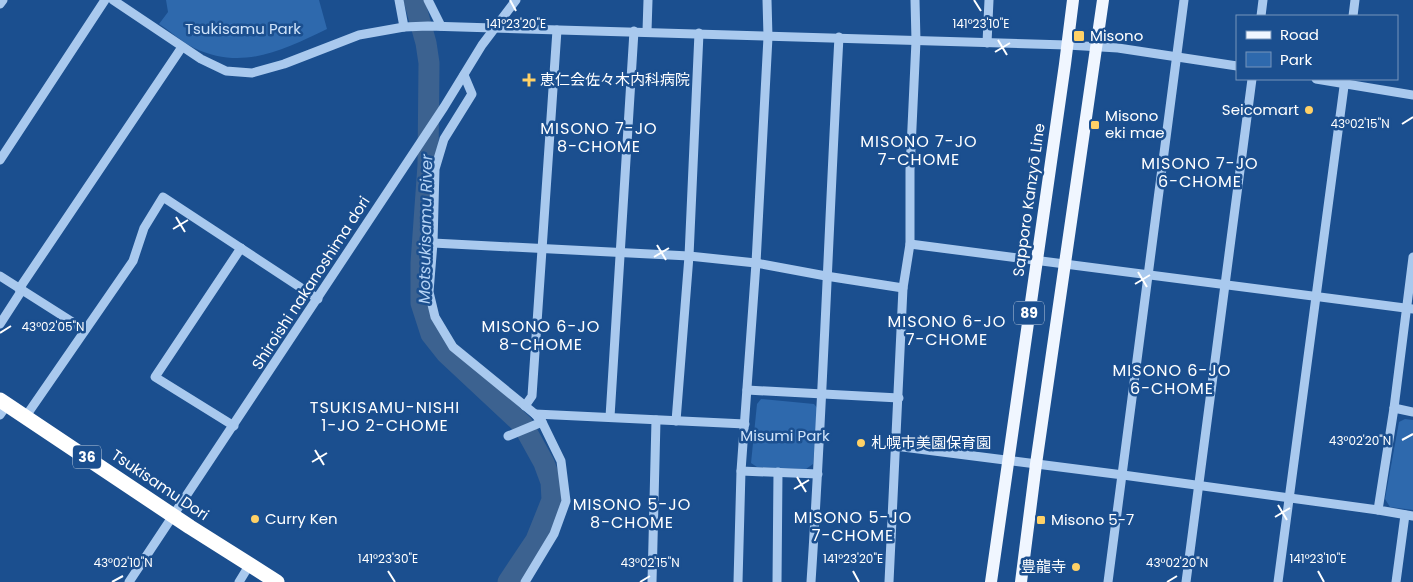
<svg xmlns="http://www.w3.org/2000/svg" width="1413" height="582" viewBox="0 0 1413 582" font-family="Poppins,'Noto Sans JP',sans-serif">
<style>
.green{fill:#2e69ad}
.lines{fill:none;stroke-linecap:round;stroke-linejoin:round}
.river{stroke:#3c6290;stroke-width:21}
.minor{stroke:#a9c9ee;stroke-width:9}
.major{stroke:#f0f6ff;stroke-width:12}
.highway{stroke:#fff;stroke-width:15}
.ticks{fill:none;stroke:#fff;stroke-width:2}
.poi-dot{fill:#ffd166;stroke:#1b4f8f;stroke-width:2}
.labels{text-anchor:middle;stroke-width:5;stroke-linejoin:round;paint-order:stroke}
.shield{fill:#1b4f8f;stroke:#bbcadd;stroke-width:1}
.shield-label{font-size:14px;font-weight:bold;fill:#fff}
.park-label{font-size:15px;fill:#cfe3fa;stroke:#1b4f8f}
.poi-label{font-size:15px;fill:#fff;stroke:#1b4f8f;text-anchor:start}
.street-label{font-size:15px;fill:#fff;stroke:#1b4f8f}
.neighbourhood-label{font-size:16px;letter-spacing:1px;fill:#fff;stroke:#1b4f8f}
.water-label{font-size:16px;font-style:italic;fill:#b5d3f5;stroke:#1b4f8f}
.ticks-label{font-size:12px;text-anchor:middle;fill:#fff;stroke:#1b4f8f;stroke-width:5;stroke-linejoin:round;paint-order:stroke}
</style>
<rect width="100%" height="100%" fill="#1b4f8f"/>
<!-- green -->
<g class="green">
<path d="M166,0h153l8,29c-44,21 -84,42 -133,19 -12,-6 -24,-17 -35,-24l9,-12z"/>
<path d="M761,399l53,5 4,5 -5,55 -7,5 -49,-2 -6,-4 6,-59z"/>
<path d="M1405,419l8,1v90l-23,-3 -5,-8 14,-77z"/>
</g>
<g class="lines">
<!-- river -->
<path class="river" d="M414,0l12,43 3,20 -1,102 -7,98v40l10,31 15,19 77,72 21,38 7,19 1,18 -16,40 -28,42"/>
<!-- minor -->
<g class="minor">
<path d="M113,0l88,59 25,12 26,2 32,-9 75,-29 45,-8 24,-1 639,19 51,3 119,18"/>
<path d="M399,0l5,27"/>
<path d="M428,0l13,26"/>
<path d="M0,4l3,-4"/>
<path d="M1261,16l2,-16"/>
<path d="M1353,16l2,-16"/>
<path d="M647,31l1,-31"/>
<path d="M987,43l2,-43"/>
<path d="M464,75l8,19 -28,45 -9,30 -2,74 -4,49 6,25 18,30 82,67 7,8 19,39 5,40 -12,33 -29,48"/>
<path d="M1316,79l97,16"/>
<path d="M0,160l105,-160"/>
<path d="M433,243l256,13 67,7 70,13 77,12"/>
<path d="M910,244l503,65"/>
<path d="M1413,257l-19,151 -16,102 35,6"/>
<path d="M0,276l85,54"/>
<path d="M19,289l163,-242"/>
<path d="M0,324l22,-34"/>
<path d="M747,390l152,8"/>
<path d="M525,406l7,-10 25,-366"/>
<path d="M1394,408l19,4"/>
<path d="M535,414l210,10"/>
<path d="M0,415l7,-10"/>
<path d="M26,416l107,-155 11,-33 19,-31 155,102"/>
<path d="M610,417l24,-386"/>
<path d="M676,421l13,-165 10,-223"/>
<path d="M234,426l-79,-49 86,-129"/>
<path d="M508,436l34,-14"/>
<path d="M895,446l228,29 255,35"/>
<path d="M741,471l77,3"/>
<path d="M129,582l315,-475 38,-62 34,-45"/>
<path d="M239,582l11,-18"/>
<path d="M652,582l4,-162"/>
<path d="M738,582l3,-111 15,-208 12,-226 -1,-37"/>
<path d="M777,582l1,-110"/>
<path d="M811,582c12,-181 18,-363 28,-545"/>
<path d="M889,582l14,-294 7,-44v-74l6,-129 -1,-41"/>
<path d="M1108,582l76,-582"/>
<path d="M1186,582l66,-503"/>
<path d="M1278,582l67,-503"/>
<path d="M1396,582l9,-67"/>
</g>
<!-- major -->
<g class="major">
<path d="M991,582l74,-518 8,-64"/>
<path d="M1021,582l15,-118 67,-464"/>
</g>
<!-- highway -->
<path class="highway" d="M0,400l190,127 87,55"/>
</g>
<!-- ticks -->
<path class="ticks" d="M510,0l6,11M974,0l7,11M998,40l9,15M995,52l15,-9M1402,124l11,-7M176,217l9,15M173,229l15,-9M657,245l9,15M654,257l15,-9M1138,272l9,15M1135,284l15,-9M0,333l11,-7M1402,440l11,-6M315,450l9,15M312,462l15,-9M797,477l9,15M794,489l15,-9M1278,505l9,15M1275,517l15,-9M388,571l7,11M853,571l6,11M1318,571l6,11M112,582l11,-6M640,582l10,-6M1167,582l10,-6"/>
<!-- markers -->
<g class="poi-dot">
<rect x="1073" y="30" width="12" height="12" rx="2.5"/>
<path d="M526.5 72.5h5v5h5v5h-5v5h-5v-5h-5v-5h5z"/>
<circle cx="1309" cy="110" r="5"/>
<rect x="1090" y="120" width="10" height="10" rx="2.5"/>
<circle cx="861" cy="443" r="5"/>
<circle cx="255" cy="519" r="5"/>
<rect x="1036" y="515" width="10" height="10" rx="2.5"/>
<circle cx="1076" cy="567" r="5"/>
</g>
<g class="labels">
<!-- shield labels -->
<g class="shield">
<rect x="1014" y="301.5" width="30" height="23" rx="4"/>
<rect x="73" y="445.5" width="28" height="23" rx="4"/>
</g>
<g class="shield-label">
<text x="1029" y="318">89</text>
<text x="87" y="462">36</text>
</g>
<!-- park labels -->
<g class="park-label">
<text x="243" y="34">Tsukisamu Park</text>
<text x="785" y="441">Misumi Park</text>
</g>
<!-- poi labels -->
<g class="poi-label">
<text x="1090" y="41">Misono</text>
<text x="540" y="85">恵仁会佐々木内科病院</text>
<text x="1299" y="115" text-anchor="end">Seicomart</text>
<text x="1105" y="121">Misono<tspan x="1105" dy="17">eki mae</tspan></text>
<text x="871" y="448">札幌市美園保育園</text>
<text x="265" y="524">Curry Ken</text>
<text x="1051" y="525">Misono 5-7</text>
<text x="1066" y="572" text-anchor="end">豊龍寺</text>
</g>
<!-- street labels -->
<g class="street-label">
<text transform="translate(1029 200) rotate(-82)" y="5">Sapporo Kanzyō Line</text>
<text transform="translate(311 283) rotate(-57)" y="5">Shiroishi nakanoshima dori</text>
<text transform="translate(160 485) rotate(34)" y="5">Tsukisamu Dori</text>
</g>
<!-- neighbourhood labels -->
<g class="neighbourhood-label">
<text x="599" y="134">MISONO 7-JO<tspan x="599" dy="18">8-CHOME</tspan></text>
<text x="919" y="147">MISONO 7-JO<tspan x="919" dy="18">7-CHOME</tspan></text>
<text x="1200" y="169">MISONO 7-JO<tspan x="1200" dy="18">6-CHOME</tspan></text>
<text x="947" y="327">MISONO 6-JO<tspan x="947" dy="18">7-CHOME</tspan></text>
<text x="541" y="332">MISONO 6-JO<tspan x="541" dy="18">8-CHOME</tspan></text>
<text x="1172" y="376">MISONO 6-JO<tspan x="1172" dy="18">6-CHOME</tspan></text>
<text x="385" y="413">TSUKISAMU-NISHI<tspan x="385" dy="18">1-JO 2-CHOME</tspan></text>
<text x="632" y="510">MISONO 5-JO<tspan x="632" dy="18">8-CHOME</tspan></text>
<text x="853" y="523">MISONO 5-JO<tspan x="853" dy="18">7-CHOME</tspan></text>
</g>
<!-- water labels -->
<g class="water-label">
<text transform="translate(425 229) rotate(-89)" y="6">Motsukisamu River</text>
</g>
</g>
<g class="ticks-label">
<text x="516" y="28">141°23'20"E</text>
<text x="981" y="28">141°23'10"E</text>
<text x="1360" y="128">43°02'15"N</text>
<text x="53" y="331">43°02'05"N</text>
<text x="1360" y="445">43°02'20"N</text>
<text x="388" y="563">141°23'30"E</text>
<text x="853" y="563">141°23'20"E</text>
<text x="1318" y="563">141°23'10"E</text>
<text x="123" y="567">43°02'10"N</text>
<text x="650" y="567">43°02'15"N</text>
<text x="1177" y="567">43°02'20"N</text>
</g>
<!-- legend -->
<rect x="1236" y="15" width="162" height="65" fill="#1b4f8f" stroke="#7695bc"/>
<rect x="1246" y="31" width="25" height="8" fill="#f0f6ff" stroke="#7695bc"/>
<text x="1280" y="40" font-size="15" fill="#ffffff">Road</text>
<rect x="1246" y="52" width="25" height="15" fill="#2e69ad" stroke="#7695bc"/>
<text x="1280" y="65" font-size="15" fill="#ffffff">Park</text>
</svg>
